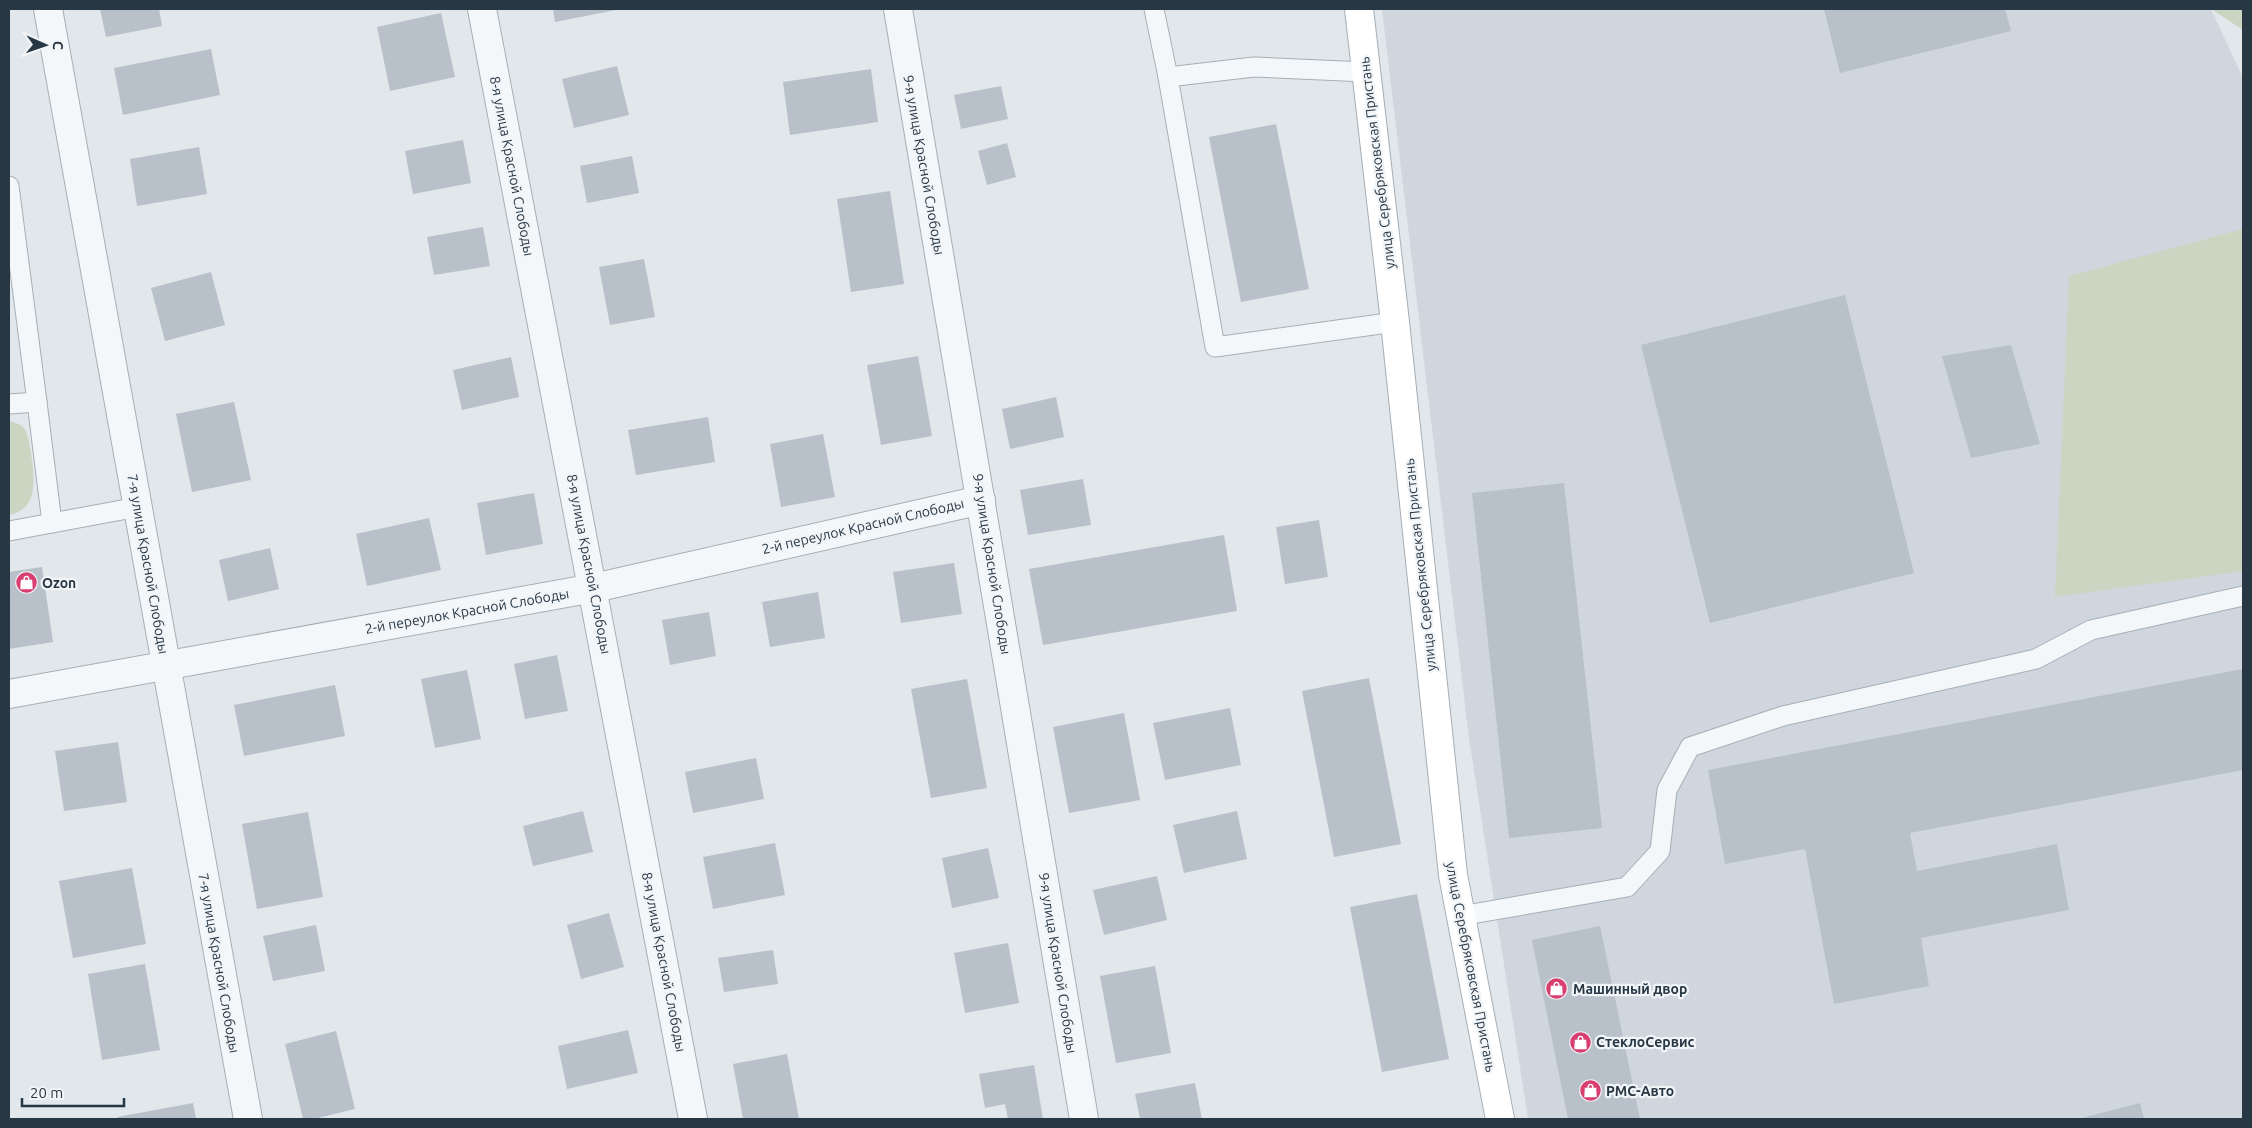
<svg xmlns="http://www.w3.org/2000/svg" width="2252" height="1128" viewBox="0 0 2252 1128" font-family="Ubuntu,sans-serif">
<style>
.built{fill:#cfd6dd}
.green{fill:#cad5c2}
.building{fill:#b8c1c9}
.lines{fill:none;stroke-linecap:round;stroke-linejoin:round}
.lane-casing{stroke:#a6afb6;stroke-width:21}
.street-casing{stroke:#a6afb6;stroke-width:30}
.secondary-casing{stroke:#a6afb6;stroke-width:30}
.lane{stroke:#f4f7f9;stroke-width:19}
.street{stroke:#f4f7f9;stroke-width:28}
.secondary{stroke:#fff;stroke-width:28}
.labels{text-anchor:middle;stroke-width:4.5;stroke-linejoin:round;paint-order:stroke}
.street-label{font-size:14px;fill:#283744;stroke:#f1f5f8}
.poi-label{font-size:14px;font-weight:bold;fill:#283744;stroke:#f1f5f8;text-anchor:start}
</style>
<rect width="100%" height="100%" fill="#e1e7eb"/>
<!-- built -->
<path class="built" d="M1382,9h829l32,69v1041h-715l-59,-381z"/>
<!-- green -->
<g class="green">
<path d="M2211,9h32v21z"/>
<path d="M2243,229v342l-188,26 14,-321z"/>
<path d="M9,421c4,1 11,3 14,6 6,7 6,18 8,26 3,23 9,56 -22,62z"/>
</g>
<!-- building -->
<g class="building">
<path d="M100,9h59l3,17 -56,11z"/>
<path d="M553,9h63v1l-61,12z"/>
<path d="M1824,9h181l6,22 -171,42z"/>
<path d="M441,13l14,64 -65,14 -13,-64z"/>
<path d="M211,49l9,46 -97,20 -9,-47z"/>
<path d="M617,66l12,49 -55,13 -12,-49z"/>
<path d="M871,69l7,53 -88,13 -7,-53z"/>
<path d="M1001,86l7,33 -47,10 -7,-34z"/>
<path d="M1276,124l33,165 -68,13 -32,-165z"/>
<path d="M463,140l8,43 -58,11 -8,-43z"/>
<path d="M1007,143l9,34 -29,8 -9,-34z"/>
<path d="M199,147l8,47 -70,12 -7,-47z"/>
<path d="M632,156l7,37 -52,10 -7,-37z"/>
<path d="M890,191l14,93 -53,8 -14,-93z"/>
<path d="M483,227l7,39 -56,9 -7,-38z"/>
<path d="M644,259l11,58 -45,8 -11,-58z"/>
<path d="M211,272l14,53 -60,16 -14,-53z"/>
<path d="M1845,295l69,278 -204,50 -69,-278z"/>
<path d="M2011,345l29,99 -69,14 -29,-102z"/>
<path d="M918,356l14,80 -51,9 -14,-80z"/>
<path d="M511,357l8,40 -57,13 -9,-40z"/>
<path d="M1056,397l8,40 -54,12 -8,-40z"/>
<path d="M234,402l17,78 -59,12 -16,-78z"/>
<path d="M708,417l7,45 -79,13 -8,-45z"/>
<path d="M823,434l12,63 -54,10 -11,-63z"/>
<path d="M1083,479l8,46 -63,10 -8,-45z"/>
<path d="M1564,483l38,345 -93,10 -37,-345z"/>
<path d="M534,493l9,51 -57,11 -9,-52z"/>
<path d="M429,518l12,52 -74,16 -11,-52z"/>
<path d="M1319,520l9,57 -43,7 -9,-57z"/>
<path d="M1224,535l13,76 -194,34 -14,-76z"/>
<path d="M270,548l9,41 -51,12 -9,-41z"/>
<path d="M954,563l8,51 -61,9 -8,-51z"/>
<path d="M42,567l11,75 -44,7v-77z"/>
<path d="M818,592l7,46 -55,9 -8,-45z"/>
<path d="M709,612l7,44 -46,9 -8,-45z"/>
<path d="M557,655l11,56 -43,8 -11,-55z"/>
<path d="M2243,669v101l-333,63 7,38 140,-27 12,66 -148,28 8,48 -95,18 -29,-155 -80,15 -17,-94z"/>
<path d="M467,670l14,69 -46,9 -14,-69z"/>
<path d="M1369,678l32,166 -67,13 -32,-166z"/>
<path d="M967,679l20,109 -56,10 -20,-109z"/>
<path d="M335,685l10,51 -101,20 -10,-51z"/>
<path d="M1230,708l11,57 -76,15 -12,-57z"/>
<path d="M1124,713l16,87 -71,13 -16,-86z"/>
<path d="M118,742l9,60 -63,9 -9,-60z"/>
<path d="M756,758l8,41 -71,14 -8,-41z"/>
<path d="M583,811l10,41 -60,14 -10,-40z"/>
<path d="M1237,811l10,48 -63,14 -11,-48z"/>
<path d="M308,812l15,85 -66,12 -15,-85z"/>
<path d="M775,843l10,52 -72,14 -10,-52z"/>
<path d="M988,848l11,50 -47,10 -10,-50z"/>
<path d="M132,868l14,76 -73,14 -14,-77z"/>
<path d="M1157,876l10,44 -63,15 -11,-45z"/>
<path d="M1417,894l32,165 -67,13 -32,-165z"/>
<path d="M609,913l15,54 -43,12 -14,-54z"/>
<path d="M316,925l9,46 -52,10 -10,-45z"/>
<path d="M1600,926l40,193h-72l-36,-179z"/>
<path d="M1008,943l11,60 -54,10 -11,-60z"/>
<path d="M773,950l5,34 -54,8 -6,-34z"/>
<path d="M145,964l15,86 -58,10 -14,-86z"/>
<path d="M1155,966l16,87 -55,10 -16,-87z"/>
<path d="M628,1030l10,43 -71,16 -9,-43z"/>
<path d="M336,1031l19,78 -41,10h-11l-18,-75z"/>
<path d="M787,1054l12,65h-56l-10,-55z"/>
<path d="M1034,1065l9,54h-35l-3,-15 -20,4 -6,-34z"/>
<path d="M1195,1083l7,36h-62l-5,-25z"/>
<path d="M193,1103l3,16h-78l-1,-2z"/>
<path d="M2140,1103l4,16h-66z"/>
</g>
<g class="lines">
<defs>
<g id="lane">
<path d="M1154,9l14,68"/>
<path d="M1366,72l-112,-5 -86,10 47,270 180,-25"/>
<path d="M9,186l28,216 -28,2"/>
<path d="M37,402l15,121"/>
<path d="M9,531l129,-24"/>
<path d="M1460,916l167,-29 33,-36 7,-61 23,-43 93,-31 253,-57 55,-29 152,-34"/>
</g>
<g id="street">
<path d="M48,9l200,1110"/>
<path d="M482,9l211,1110"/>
<path d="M898,9l186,1110"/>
<path d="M9,694l585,-106 387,-88"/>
</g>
<path id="secondary" d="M1359,9l36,313 58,553 47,244"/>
</defs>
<!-- lane casing -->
<use href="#lane" class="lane-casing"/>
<!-- street casing -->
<use href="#street" class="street-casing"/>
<!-- secondary casing -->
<use href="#secondary" class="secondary-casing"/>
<!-- lane -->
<use href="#lane" class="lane"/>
<!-- street -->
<use href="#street" class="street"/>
<!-- secondary -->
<use href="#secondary" class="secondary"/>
</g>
<!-- icons -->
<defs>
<symbol id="shop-disc" viewBox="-11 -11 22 22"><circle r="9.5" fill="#d83e6f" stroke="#f1f5f8"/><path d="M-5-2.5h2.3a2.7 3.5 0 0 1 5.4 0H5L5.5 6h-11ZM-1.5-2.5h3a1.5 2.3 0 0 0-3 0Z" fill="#fff"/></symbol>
</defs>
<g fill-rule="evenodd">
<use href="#shop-disc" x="14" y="570" width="25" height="25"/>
<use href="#shop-disc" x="1544" y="976" width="25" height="25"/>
<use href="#shop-disc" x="1568" y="1030" width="25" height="25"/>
<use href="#shop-disc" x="1578" y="1078" width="25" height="25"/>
</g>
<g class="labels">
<!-- street labels -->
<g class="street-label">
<text transform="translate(1377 163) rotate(-97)" y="5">улица Серебряковская Пристань</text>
<text transform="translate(924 165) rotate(80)" y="5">9-я улица Красной Слободы</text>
<text transform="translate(512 166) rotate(79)" y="5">8-я улица Красной Слободы</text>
<text transform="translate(863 526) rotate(-13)" y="5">2-й переулок Красной Слободы</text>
<text transform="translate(148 564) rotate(80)" y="5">7-я улица Красной Слободы</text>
<text transform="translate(589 564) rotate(79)" y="5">8-я улица Красной Слободы</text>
<text transform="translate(992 564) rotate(81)" y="5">9-я улица Красной Слободы</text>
<text transform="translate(1420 565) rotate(-96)" y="5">улица Серебряковская Пристань</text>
<text transform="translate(467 611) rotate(-10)" y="5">2-й переулок Красной Слободы</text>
<text transform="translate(664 962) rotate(79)" y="5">8-я улица Красной Слободы</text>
<text transform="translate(219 963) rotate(80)" y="5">7-я улица Красной Слободы</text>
<text transform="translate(1058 963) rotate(81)" y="5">9-я улица Красной Слободы</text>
<text transform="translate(1471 967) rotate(79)" y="5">улица Серебряковская Пристань</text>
</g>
<!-- poi labels -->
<g class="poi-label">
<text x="42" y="588">Ozon</text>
<text x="1573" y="994">Машинный двор</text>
<text x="1596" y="1047">СтеклоСервис</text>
<text x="1606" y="1096">РМС-Авто</text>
</g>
</g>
<!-- border -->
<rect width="2252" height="1128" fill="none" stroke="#283744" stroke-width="20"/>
<!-- north arrow -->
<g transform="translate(45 45) rotate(92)" stroke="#f1f5f8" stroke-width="4" paint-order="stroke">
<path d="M0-4L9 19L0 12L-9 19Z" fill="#283744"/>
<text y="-8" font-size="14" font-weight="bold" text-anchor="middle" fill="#283744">С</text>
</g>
<!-- scale -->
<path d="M22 1098v8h102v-8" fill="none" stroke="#283744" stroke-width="2.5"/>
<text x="30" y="1098" font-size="15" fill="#283744" stroke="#f1f5f8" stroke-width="4" paint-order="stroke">20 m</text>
</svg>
